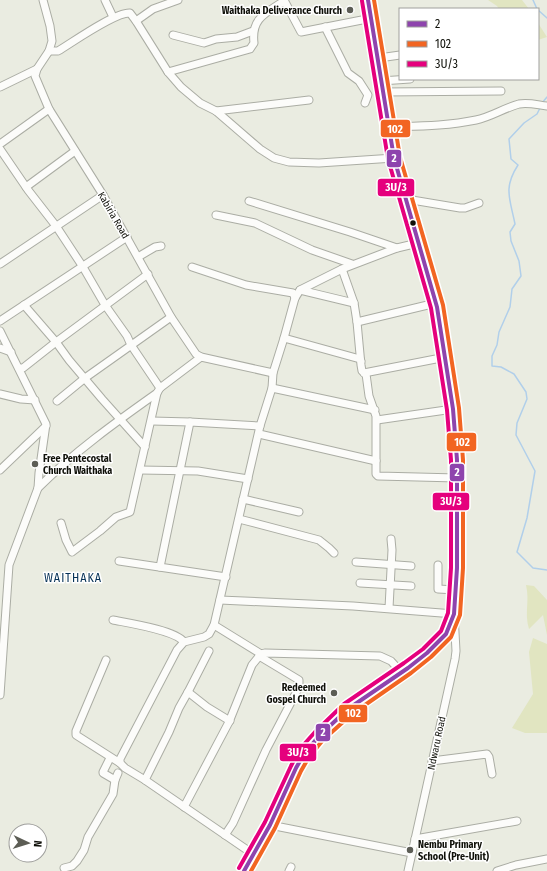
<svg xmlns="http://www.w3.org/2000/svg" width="547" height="871" viewBox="0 0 547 871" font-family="'Fira Sans Condensed',sans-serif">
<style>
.green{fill:#e1e5c1}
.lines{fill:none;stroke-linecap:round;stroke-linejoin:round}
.stream{stroke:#b1cfea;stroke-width:1.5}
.minor-casing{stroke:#abada4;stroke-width:9}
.major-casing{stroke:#abada4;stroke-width:11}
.minor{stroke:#fcfcfa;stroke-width:7}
.major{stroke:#fcfcfa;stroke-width:9}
.bus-1-casing{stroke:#fff;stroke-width:7}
.bus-2-casing{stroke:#fff;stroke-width:7}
.bus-3-casing{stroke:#fff;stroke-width:7}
.bus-1{stroke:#8e44ad;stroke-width:4}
.bus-2{stroke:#f26522;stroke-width:4}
.bus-3{stroke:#e5007d;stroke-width:4}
.poi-dot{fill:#5c5d55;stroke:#fff;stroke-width:1.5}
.bus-dot{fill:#0f1009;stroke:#fff;stroke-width:1.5}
.labels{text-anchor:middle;stroke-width:3;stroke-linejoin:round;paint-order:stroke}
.poi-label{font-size:10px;font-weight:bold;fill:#0f1009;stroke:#fff;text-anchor:end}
.street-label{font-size:10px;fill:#0f1009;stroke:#fff}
.quarter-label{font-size:12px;letter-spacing:1px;fill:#063156;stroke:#fff}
.line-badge{stroke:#fff;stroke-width:1.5}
.badge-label{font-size:11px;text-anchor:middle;font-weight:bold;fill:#fff}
</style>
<rect width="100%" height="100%" fill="#eaece1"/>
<!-- green -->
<g class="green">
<path d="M488,0h34l7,9h-30l-2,-3z"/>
<path d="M538,23l9,14 -9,3z"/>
<path d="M526,585l8,1 13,14v35l-4,-20 -14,14c-5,-17 1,-27 -3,-44z"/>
<path d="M533,638l14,6v89h-22l-13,-5 21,-34 -4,-42z"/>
</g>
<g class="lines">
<!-- stream -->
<g class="stream">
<path d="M533,0l4,9"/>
<path d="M538,10l9,8"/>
<path d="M542,103l5,-6"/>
<path d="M540,108l-3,6 -13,9 -15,16 2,20 7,6c-15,23 -8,34 -3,59l-5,8 1,9 8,20 2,15 -9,13 -2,18 -11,25 -2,13 -5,11v10l9,1 13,7 12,18 1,7 -10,24 -1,12 19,36 -8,47 -10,34 16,16 14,2"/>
</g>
<defs>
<g id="minor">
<path d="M43,0l7,26 2,15 -3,10 -12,18 -2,7 14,33 54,86 68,122 25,37 5,3 72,16"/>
<path d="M105,0l8,17"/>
<path d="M284,0l17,32 71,-14"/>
<path d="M136,21l17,-12 25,-9"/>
<path d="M325,27l23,46 11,8 9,14 -3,8"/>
<path d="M173,35l31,8 12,-4 21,-2 16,-6"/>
<path d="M49,51h9c15,-9 57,-39 72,-38l6,8 32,51 13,15 19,16 16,8 44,38 14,9 15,4 30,1 75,-5"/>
<path d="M379,58l21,-3"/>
<path d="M168,72l82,-23 4,-6c-3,-25 12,-30 30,-42"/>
<path d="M381,81l29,-2"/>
<path d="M0,87l37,-18"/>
<path d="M383,92l118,-1"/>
<path d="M216,111l93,-11"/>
<path d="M389,127c29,-1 58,-1 87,-7 15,-3 28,-12 43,-16 9,-2 19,1 28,2"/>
<path d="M0,144l49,-35"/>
<path d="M0,149l28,41 28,36 27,41 22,38 22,31 4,9 29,43"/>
<path d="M26,187l49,-36"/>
<path d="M406,199l54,9h5l14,-5"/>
<path d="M249,201l101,31 47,16"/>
<path d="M216,215l39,8 57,27 40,14"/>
<path d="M138,257l17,-10 6,-1"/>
<path d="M0,264l103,-69"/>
<path d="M192,267l54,18 47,8 2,5"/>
<path d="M342,269l12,34 3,19 4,43 1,6 4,3 3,22 7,20v58l2,2 79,2"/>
<path d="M300,290l54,13"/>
<path d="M24,305l32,37 13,18 33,39 43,48"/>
<path d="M0,321l127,-84"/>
<path d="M357,322l79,-19"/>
<path d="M0,331l46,93 -7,49 -1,15 -29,77 -9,130"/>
<path d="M284,338l76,21 1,2"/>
<path d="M0,348l11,4"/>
<path d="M19,368h4l33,-26 92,-68"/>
<path d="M364,373l82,-16"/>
<path d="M272,388l103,22"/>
<path d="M0,394l21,5 14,1"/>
<path d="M57,401l28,-23 86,-61"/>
<path d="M377,420l76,-11"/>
<path d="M152,421l38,1"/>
<path d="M259,434l117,27"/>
<path d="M0,470l46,-44"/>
<path d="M140,470l58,1 50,8"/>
<path d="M38,488c36,-36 78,-66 119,-95l3,-5 41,-31"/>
<path d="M243,499l56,13"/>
<path d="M239,519l80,21 10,8 5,5"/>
<path d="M61,523l5,17 6,12 28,-21 16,-14 14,-5 27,-119"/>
<path d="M119,561l107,16"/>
<path d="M356,562l55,4"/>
<path d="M438,565v24l18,1"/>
<path d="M160,567l30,-145 70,4"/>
<path d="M360,583l51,3"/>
<path d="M220,600l133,6 101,8 2,37 -1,8 -47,212"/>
<path d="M389,608l3,-58 -1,-11"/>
<path d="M113,620c15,3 62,10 71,22"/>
<path d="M214,625l47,29 4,-1 115,3 11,5 10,11"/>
<path d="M106,660l-30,71v4l44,28"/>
<path d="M188,692l19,15 23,14"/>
<path d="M110,758l-7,14v1l12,7"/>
<path d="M432,761l55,-7 2,3 3,17"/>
<path d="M145,780l24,-48 10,-24 9,-16 21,-41"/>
<path d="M184,807l45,-85 23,-57 9,-11"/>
<path d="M270,825l142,28"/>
<path d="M225,835l8,-12 33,-73 33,-63v-7l-40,-24"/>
<path d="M415,839l102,-18"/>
<path d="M253,854l-108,-74 -20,-12 -5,-5v-4l57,-109 7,-8 20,-5 5,-3 5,-9 46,-199 12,-38 1,-15 11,-35 11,-40 5,-8 42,-21 55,-21 21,-5"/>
<path d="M64,868l8,-2 5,-5 7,-11 4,-13 25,-43 2,-14 3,-7"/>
<path d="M289,871l2,-4"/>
<path d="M497,871l19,-6 31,-6"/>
</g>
<path id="major" d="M244,871l26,-46 26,-57 8,-14 15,-18 29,-27 60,-41 19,-15 19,-19 8,-20 3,-46v-108l-4,-51 -5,-34 -11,-68 -19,-64 -24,-85 -20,-126 -6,-32"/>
</defs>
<!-- minor casing -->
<use href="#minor" class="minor-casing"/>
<!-- major casing -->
<use href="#major" class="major-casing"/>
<!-- minor -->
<use href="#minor" class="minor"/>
<!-- major -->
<use href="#major" class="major"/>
<defs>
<path id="bus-1" d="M244,871l26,-46 26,-57 8,-14 15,-18 29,-27 60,-41 19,-15 19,-19 8,-20 3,-46v-108l-4,-51 -16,-102 -43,-149 -26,-158"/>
<path id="bus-2" d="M251,871l24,-43 26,-57 8,-14 14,-17 29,-26 59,-41 20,-16 20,-20 9,-22 3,-47v-108l-4,-52 -16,-103 -43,-148 -26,-157"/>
<path id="bus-3" d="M239,868l26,-46 26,-56 8,-16 16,-18 29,-28 60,-41 19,-14 18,-18 7,-18 3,-45v-108l-4,-50 -16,-102 -43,-149 -26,-158"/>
</defs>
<!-- bus-1 casing -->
<use href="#bus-1" class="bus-1-casing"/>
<!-- bus-2 casing -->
<use href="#bus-2" class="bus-2-casing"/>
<!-- bus-3 casing -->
<use href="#bus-3" class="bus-3-casing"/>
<!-- bus-1 -->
<use href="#bus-1" class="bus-1"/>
<!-- bus-2 -->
<use href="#bus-2" class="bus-2"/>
<!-- bus-3 -->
<use href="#bus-3" class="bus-3"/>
</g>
<!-- markers -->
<g class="poi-dot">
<circle cx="350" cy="10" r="4"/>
<circle cx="35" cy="464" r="4"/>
<circle cx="334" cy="693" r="4"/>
<circle cx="410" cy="850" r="4"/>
</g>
<circle class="bus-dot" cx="413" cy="223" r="3.5"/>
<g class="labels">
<!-- poi labels -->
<g class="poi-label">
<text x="342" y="14">Waithaka Deliverance Church</text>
<text x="43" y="462" text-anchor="start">Free Pentecostal<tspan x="43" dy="12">Church Waithaka</tspan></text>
<text x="326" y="691">Redeemed<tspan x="326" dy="12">Gospel Church</tspan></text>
<text x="418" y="848" text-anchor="start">Nembu Primary<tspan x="418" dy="12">School (Pre-Unit)</tspan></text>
</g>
<!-- street labels -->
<g class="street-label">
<text transform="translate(114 215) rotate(60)" y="4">Kabiria Road</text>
<text transform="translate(436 743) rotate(-78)" y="4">Ndwaru Road</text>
</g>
<!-- quarter labels -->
<g class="quarter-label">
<text x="73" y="582">WAITHAKA</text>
</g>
</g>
<g class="line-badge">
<rect x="380" y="119" width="31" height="19" rx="4" fill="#f26522"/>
<rect x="386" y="149" width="16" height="19" rx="4" fill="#8e44ad"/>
<rect x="377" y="178" width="38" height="19" rx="4" fill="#e5007d"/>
<rect x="446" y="432" width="31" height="20" rx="4" fill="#f26522"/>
<rect x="449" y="463" width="16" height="19" rx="4" fill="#8e44ad"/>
<rect x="432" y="492" width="38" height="19" rx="4" fill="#e5007d"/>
<rect x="338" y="704" width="30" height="19" rx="4" fill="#f26522"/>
<rect x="315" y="723" width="16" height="19" rx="4" fill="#8e44ad"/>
<rect x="279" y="743" width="38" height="19" rx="4" fill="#e5007d"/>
</g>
<g class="badge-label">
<text x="395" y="133">102</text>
<text x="394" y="162">2</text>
<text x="396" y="191">3U/3</text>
<text x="462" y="446">102</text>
<text x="457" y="476">2</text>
<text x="451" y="505">3U/3</text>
<text x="353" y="717">102</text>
<text x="323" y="736">2</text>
<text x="298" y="756">3U/3</text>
</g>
<!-- legend -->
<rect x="399" y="8" width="140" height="72" fill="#ffffff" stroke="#9f9f9d"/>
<rect x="407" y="21" width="20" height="6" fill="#8e44ad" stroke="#9f9f9d"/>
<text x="435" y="28" font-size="12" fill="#0f1009">2</text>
<rect x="407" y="41" width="20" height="6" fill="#f26522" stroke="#9f9f9d"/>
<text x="435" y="48" font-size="12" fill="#0f1009">102</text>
<rect x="407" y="61" width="20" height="6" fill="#e5007d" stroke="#9f9f9d"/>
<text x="435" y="68" font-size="12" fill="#0f1009">3U/3</text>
<!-- north arrow -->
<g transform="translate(28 843) rotate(94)"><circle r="19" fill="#ffffff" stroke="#9f9f9d"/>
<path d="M0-3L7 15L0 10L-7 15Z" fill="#5c5d55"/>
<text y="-6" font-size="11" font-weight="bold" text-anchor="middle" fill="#0f1009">N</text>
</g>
</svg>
